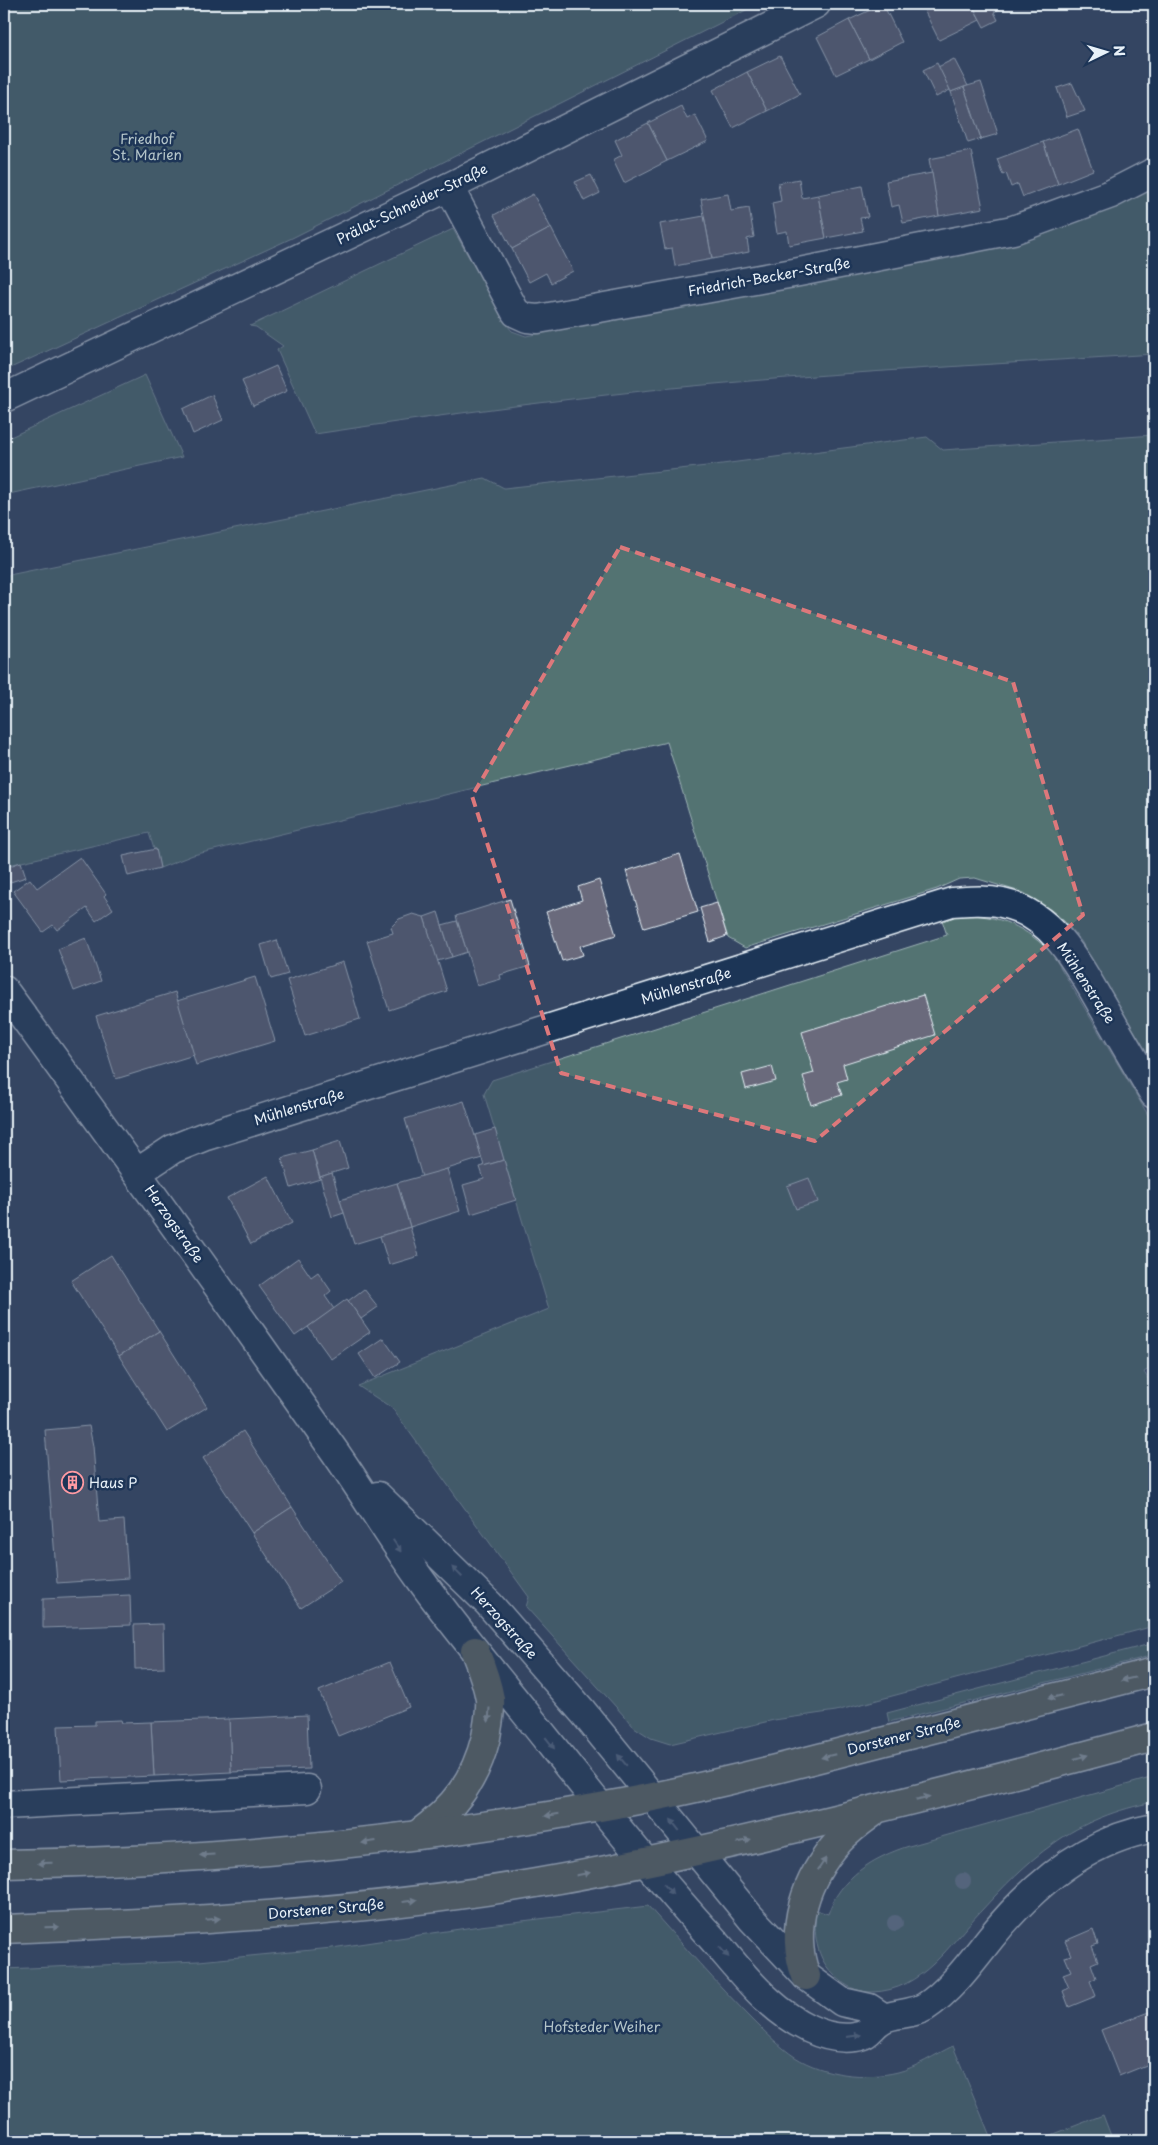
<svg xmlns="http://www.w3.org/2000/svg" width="1158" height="2145" viewBox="0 0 1158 2145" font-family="'Playpen Sans',sans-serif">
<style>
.green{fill:#527372;stroke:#9db2b5}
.building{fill:#6a6a7b;stroke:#e8f1f8}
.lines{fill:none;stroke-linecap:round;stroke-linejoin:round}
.minor-casing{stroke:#e8f1f8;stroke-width:31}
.major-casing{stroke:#e8f1f8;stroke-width:31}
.minor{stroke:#1d3557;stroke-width:28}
.major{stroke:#6a7165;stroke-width:28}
.tree{fill:#7a8b9b}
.oneway{fill:#64778f}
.oneway2{fill:#b6bebd}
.marked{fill:none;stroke:#dd787b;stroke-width:4;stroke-dasharray:10 6;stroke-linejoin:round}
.labels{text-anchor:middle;stroke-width:5;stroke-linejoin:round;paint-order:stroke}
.park-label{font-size:14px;fill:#b4c5c9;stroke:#1d3557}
.street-label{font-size:14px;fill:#e8f1f8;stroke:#1d3557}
.poi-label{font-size:14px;fill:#e8f1f8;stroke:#1d3557;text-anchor:start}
</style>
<rect width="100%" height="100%" fill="#344562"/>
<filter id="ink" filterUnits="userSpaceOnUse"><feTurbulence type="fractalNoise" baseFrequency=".02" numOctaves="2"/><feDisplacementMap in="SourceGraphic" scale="10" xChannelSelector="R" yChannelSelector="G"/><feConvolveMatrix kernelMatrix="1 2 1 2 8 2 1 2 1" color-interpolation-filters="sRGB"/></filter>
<g filter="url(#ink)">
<!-- green -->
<g class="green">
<path d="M4,4h754l-466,234 -288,133z"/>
<path d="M1154,188v166c-167,11 -335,19 -503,36 -112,12 -224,27 -336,44l-38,-84 6,-4 -27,-19 -6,-1 203,-97 54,96 5,6 14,5 470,-89 85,-28z"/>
<path d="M145,375l37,82 -178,38v-55z"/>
<path d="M1154,435v629l-73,-123 -17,-20 -13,-11 -27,-17 -49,-15 -16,1 -22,10 -192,59 -17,-10 -61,-196 -474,113 -33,13 -4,-19h-2l-5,-16 -145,33v-290l481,-98 19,10 203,-22 220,-29 16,13z"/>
<path d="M960,915c38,-1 67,12 93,40l101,170v241l-10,6 10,17v237l-318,85 -62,9 -104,24 -19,-6 -17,-11 -108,-120 3,-10 -137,-189 -34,-22 191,-77 -65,-215 8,-14 455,-145 -5,-15z"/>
<path d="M1154,1643v12l-265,67 -2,-9z"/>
<path d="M1154,1777v25c-36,7 -71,20 -101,42 -26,18 -50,43 -72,67 -31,32 -58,80 -109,81 -11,0 -22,-3 -31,-11 -24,-18 -28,-43 -25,-71l12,4c12,-37 46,-57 81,-68z"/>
<path d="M648,1906c34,38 68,77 105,114 13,13 27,27 42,37 28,18 71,23 103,15 17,-4 38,-18 55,-26l39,95h-988v-172l195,-8 133,-13 148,-22z"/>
<path d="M1103,2115l10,26h-77z"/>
</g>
<!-- building -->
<g class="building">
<path d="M883,4l19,38 -33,17 -20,-39z"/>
<path d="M921,4h51l8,16 -41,20z"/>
<path d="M972,4h37l-15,8 4,8 -14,7z"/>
<path d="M849,20l20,39 -33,16 -19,-38z"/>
<path d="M780,56l20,38 -33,17 -20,-39z"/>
<path d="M954,59l14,27 -17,6 -13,-25z"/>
<path d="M937,63l13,27 -14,7 -13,-27z"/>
<path d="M747,72l20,39 -34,17 -20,-38z"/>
<path d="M981,82l17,52 -17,5 -17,-52z"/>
<path d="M1072,83l13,28 -18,6 -10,-29z"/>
<path d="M964,87l17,52 -13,4 -17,-51z"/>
<path d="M681,106l6,13 8,-4 13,26 -41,20 -19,-38z"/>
<path d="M648,123l19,38 -43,22 -11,-23 9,-5 -7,-15z"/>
<path d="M1078,129l15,41 -35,14 -15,-42z"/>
<path d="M1043,142l15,42 -35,13 -5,-13 -7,3 -5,-14 -3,2 -6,-16z"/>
<path d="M971,151l12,57 -44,8 -10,-57z"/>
<path d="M932,173l7,43 -36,7 -4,-18 -8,2 -5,-26z"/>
<path d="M591,175l9,18 -16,8 -9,-19z"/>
<path d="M799,179l3,19 16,-3 8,43 -37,7 -2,-14 -10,2 -5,-30 9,-2 -3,-18z"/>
<path d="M862,186l6,31 -8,1 3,13 -37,7 -8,-43z"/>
<path d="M533,194l18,34 -39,21 -18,-34z"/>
<path d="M728,194l3,17 18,-3 5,29 -7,2 2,13 -37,7 -11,-60z"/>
<path d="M704,216l8,43 -37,7 -3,-18 -7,1 -5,-25z"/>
<path d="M551,228l22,43 -22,12 -5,-10 -17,9 -17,-33z"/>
<path d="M276,366l11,25 -34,15 -11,-25z"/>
<path d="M212,395l11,25 -30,14 -10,-25z"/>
<path d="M156,849l4,19 -32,8 -5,-20z"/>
<path d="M680,854l18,58 -54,16 -18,-57z"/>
<path d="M80,857l26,37 -2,2 9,13 -17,12 -9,-13 -30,22 -4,-5 -10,7 -30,-41 17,-12 7,9z"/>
<path d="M21,862l5,15 -22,7v-16z"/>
<path d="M599,880l17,55 -36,11 3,9 -21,6 -16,-49 36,-12 -4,-13z"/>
<path d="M510,899l20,67 -30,9 1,4 -24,7 -21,-70z"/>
<path d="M717,903l10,33 -17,6 -10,-34z"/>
<path d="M438,912l14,45 -15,4 -13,-44z"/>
<path d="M413,914l11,3 23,74 -58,19 -22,-69 26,-8 -2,-6 8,-8z"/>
<path d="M457,921l10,31 -15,5 -10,-32z"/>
<path d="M86,938l15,43 -27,10 -16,-42z"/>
<path d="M277,940l11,34 -17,5 -10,-34z"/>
<path d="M343,962l17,57 -55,17 -18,-56z"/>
<path d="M255,977l20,64 -79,24 -19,-64z"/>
<path d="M175,992l19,63 -78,24 -20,-63z"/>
<path d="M923,995l12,40 -92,29 4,15 -10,3 5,13 -31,10 -8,-29 11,-3 -12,-41z"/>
<path d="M772,1066l4,15 -30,8 -4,-15z"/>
<path d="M464,1101l18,57 -60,19 -17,-58z"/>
<path d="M495,1129l9,31 -20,6 -9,-31z"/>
<path d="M340,1141l8,27 -28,9 -8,-27z"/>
<path d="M312,1150l8,29 -29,9 -9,-30z"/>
<path d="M504,1160l12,40 -45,14 -8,-29 21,-6 -4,-12z"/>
<path d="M447,1169l13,42 -50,16 -13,-44z"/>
<path d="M332,1173l12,40 -12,4 -12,-40z"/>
<path d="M268,1176l24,47 -41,21 -24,-46z"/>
<path d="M809,1178l9,24 -22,7 -9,-23z"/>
<path d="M397,1183l13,44 -56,17 -14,-44z"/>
<path d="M410,1227l9,29 -30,9 -9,-29z"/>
<path d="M111,1255l48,76 -40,25 -48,-75z"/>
<path d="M298,1258l13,19 7,-5 13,19 -6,5 9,13 -39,27 -36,-50z"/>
<path d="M364,1289l14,18 -17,12 -13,-18z"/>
<path d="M347,1299l23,33 -39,27 -23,-32z"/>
<path d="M159,1331l48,76 -40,25 -48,-76z"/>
<path d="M383,1338l17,24 -25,16 -16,-24z"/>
<path d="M89,1426l4,20 6,76 25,-2 4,58 -71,5 -12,-153z"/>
<path d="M243,1431l49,76 -40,26 -49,-75z"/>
<path d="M292,1507l49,75 -40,26 -49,-75z"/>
<path d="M130,1595l1,30 -88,3v-29z"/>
<path d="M163,1624l1,44 -29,1 -1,-44z"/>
<path d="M390,1662l19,45 -71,29 -19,-45z"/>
<path d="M307,1715l2,54 -78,3 -2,-53z"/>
<path d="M229,1719l2,53 -77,4 -3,-54z"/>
<path d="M121,1720l1,3 29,-1 3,54 -93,4 -3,-54 37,-1v-4z"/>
<path d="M1093,1929l5,15 -6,2 6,15 -7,3 5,14 -6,3 6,15 -27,11 -6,-16 6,-3 -6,-14 8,-3 -6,-14 6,-2 -6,-14z"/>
<path d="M1154,2010v52l-35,14 -18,-46z"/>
</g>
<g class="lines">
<defs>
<g id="minor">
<path d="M449,187l67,126 11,5 11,1 261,-47 214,-42 98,-36 43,-22"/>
<path d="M4,398l445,-211 367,-183"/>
<path d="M4,990c112,153 222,307 331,462 30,43 57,89 88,131 39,54 83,105 125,158 52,66 105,132 162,195 19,21 37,46 59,65 22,20 55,41 86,36 16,-2 16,-12 28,-18 10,-6 28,-4 42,-12 26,-17 46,-45 66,-70 42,-52 95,-97 163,-109"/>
<path d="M138,1172l35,-23 30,-12 749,-235c17,-1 33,-3 50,1 53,11 79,67 104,109 16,28 32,55 48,82"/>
<path d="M378,1496l111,108 94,108 168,206 55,58 36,26 27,6 15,10"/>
<path d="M4,1805l303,-16"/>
</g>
<g id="major">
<path d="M417,1835c37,-27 58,-54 69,-98 2,-12 5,-26 4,-38 -3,-17 -9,-33 -15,-48"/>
<path d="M4,1864c200,-3 399,-21 596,-57 87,-15 173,-37 258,-59 99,-25 197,-51 296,-76"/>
<path d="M4,1929c178,-7 356,-16 532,-46 101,-17 200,-40 299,-64 107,-26 213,-53 319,-82"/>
<path d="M806,1976c-18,-48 0,-98 33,-135 9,-10 21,-19 32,-27"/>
</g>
</defs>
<!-- minor casing -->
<use href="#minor" class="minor-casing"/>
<!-- major casing -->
<use href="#major" class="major-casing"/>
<!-- minor -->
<use href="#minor" class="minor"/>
<!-- major -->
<use href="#major" class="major"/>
</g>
<!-- trees -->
<g class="tree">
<circle cx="963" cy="1881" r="8"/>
<circle cx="895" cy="1923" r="8"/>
</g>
<!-- one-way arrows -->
<defs><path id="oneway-solid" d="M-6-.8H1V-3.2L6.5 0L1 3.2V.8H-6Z" transform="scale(1.25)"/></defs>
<g class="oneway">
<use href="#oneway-solid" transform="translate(397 1546) rotate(56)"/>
<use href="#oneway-solid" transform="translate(457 1572) rotate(-135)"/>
<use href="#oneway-solid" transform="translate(550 1743) rotate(52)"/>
<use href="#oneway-solid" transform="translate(622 1760) rotate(-130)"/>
<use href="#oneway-solid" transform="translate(675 1825) rotate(-128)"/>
<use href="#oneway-solid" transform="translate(668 1889) rotate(49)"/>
<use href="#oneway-solid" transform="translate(724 1952) rotate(48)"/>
<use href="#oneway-solid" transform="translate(854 2036) rotate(-8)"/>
</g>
<g class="oneway2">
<use href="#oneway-solid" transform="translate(1128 1679) rotate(166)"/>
<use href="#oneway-solid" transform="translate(1055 1697) rotate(166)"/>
<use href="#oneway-solid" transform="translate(489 1715) rotate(94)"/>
<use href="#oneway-solid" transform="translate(828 1756) rotate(166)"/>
<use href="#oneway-solid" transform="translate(1081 1757) rotate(-16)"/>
<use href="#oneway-solid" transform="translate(923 1798) rotate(-14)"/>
<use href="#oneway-solid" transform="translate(552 1815) rotate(171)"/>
<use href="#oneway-solid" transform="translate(744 1841) rotate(-14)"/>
<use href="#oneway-solid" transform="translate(369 1842) rotate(172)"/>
<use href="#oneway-solid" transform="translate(207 1855) rotate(177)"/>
<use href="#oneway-solid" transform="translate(45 1863) rotate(179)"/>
<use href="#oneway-solid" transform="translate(822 1864) rotate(-56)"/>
<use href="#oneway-solid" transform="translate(583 1874) rotate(-11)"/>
<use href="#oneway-solid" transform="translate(410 1901) rotate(-8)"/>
<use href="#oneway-solid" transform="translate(213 1919) rotate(-5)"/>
<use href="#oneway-solid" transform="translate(52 1927) rotate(-2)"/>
</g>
</g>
<!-- marked area -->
<path d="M0 0H1158V2145H0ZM620,547l393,135 70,233 -268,226 -254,-68 -89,-277z" fill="#344562" fill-opacity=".55" fill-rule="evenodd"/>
<path class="marked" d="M620,547l393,135 70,233 -268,226 -254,-68 -89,-277z"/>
<!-- icons -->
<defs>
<symbol id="building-ring" viewBox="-11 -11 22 22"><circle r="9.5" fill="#1d3557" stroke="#ff9aa2" stroke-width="1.5"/><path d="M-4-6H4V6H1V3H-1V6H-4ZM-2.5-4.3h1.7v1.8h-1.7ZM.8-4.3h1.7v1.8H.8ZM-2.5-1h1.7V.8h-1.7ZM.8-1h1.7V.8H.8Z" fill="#ff9aa2"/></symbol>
</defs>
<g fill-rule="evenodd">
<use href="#building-ring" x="60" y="1470" width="25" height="25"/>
</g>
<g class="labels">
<!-- park labels -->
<g class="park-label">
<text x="147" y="144">Friedhof<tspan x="147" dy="16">St. Marien</tspan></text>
<text x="602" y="2032">Hofsteder Weiher</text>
</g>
<!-- street labels -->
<g class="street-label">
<text transform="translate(412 204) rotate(-26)" y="5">Prälat-Schneider-Straße</text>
<text transform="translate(769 277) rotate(-10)" y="5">Friedrich-Becker-Straße</text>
<text transform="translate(1086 983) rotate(57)" y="5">Mühlenstraße</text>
<text transform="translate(686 986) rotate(-17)" y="5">Mühlenstraße</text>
<text transform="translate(299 1107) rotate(-17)" y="5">Mühlenstraße</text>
<text transform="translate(174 1224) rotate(55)" y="5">Herzogstraße</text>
<text transform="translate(504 1623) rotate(48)" y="5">Herzogstraße</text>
<text transform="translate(904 1736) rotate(-14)" y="5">Dorstener Straße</text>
<text transform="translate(326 1909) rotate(-5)" y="5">Dorstener Straße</text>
</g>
<!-- poi labels -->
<g class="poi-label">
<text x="89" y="1488">Haus P</text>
</g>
</g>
<!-- margin -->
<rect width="1158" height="2145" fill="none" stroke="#1d3557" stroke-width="20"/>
<rect x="10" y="10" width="1138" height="2125" fill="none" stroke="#e8f1f8" stroke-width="2" filter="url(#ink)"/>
<!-- north arrow -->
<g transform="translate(1106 52) rotate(85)" stroke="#1d3557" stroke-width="4" paint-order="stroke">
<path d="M0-4L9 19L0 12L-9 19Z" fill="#e8f1f8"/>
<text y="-8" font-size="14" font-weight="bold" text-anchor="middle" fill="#e8f1f8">N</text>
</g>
</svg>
